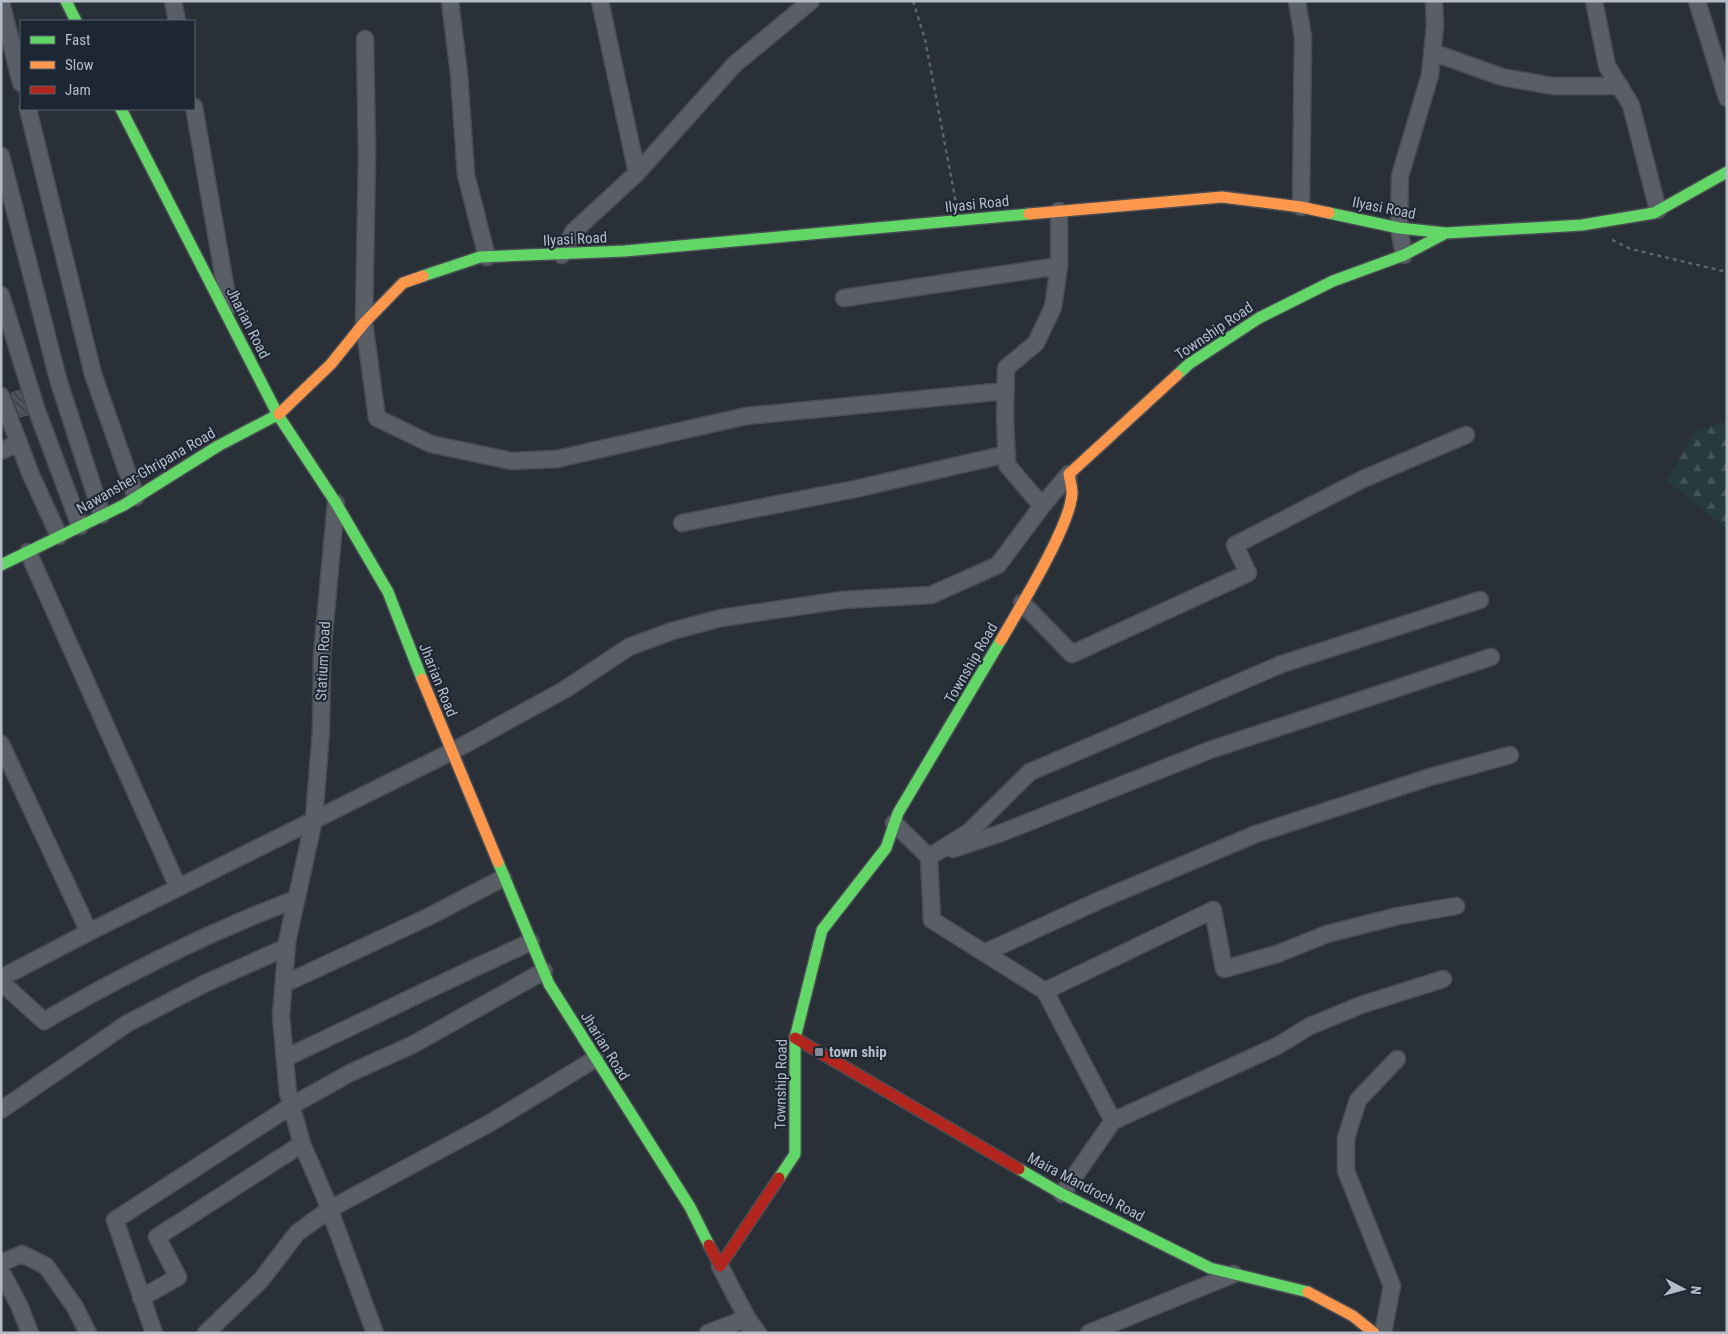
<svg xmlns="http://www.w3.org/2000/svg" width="1728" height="1334" viewBox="0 0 1728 1334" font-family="'Roboto Condensed',sans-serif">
  <defs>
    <pattern id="forest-firs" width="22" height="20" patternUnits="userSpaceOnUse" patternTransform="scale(1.25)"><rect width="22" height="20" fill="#273a3e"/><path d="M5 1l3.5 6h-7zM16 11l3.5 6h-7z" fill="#445559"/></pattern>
    <pattern id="building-back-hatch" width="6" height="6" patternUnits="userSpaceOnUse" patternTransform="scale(1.25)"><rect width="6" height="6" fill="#444950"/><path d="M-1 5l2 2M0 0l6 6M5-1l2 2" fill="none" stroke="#5d6168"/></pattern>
  </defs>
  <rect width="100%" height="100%" fill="#2a3038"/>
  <!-- forest -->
  <path fill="url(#forest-firs)" d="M1727 421V529L1667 481 1695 431Z"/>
  <!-- building -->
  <path fill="url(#building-back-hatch)" stroke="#52575f" d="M20 390 28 415 20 417 11 393Z"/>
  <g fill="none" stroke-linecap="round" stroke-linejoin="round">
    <!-- street casing -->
    <g stroke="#484c53" stroke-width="19">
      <path id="street" d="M173 1 177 21
        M450 1 459 74 466 175 487 257
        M600 1 637 173
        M1297 1 1303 37 1301 207
        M1594 1 1607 66 1631 105 1658 210
        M1697 1 1727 98
        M1 2 21 83
        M365 39 367 155 364 323 377 418 431 444 511 461 557 459 746 416 1005 391
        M1432 52 1502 77 1552 86H1620
        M194 107 229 307
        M28 109 93 374 136 497
        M1 156 58 379 102 515
        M562 255 573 232 637 173 735 64 811 1
        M1404 255 1399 228 1400 176 1430 75 1435 26 1434 1
        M1 295 36 408 80 526
        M844 298 1059 266
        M1 396 31 475 59 536
        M1 451 18 443
        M336 503 322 655 321 731 314 819 287 942 281 1016 288 1093 302 1144 325 1197 375 1333
        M1042 506 1007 465 1005 416 1006 368 1036 343 1053 307 1059 266V211
        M682 523 855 489 1007 454
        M28 552 178 887
        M1022 603 1072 654 1248 573 1235 545 1363 479 1466 435
        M1 744 89 932
        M894 823 929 857 932 920 1045 991 1113 1121 1062 1194
        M953 849 1001 833 1210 750 1491 657
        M929 857 969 832 1030 772 1282 664 1480 600
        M984 953 1100 900 1256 834 1430 777 1510 755
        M1 978 89 932 451 752 564 690 629 647 672 631 721 618 843 600 931 595 998 565 1042 506 1069 474
        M1 982 44 1021C125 974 209 932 296 899
        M284 984 428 917 503 878
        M1045 991 1213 910 1224 969 1277 954 1327 934 1398 916 1456 906
        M285 1058C367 1020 448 979 531 942
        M1 1110 128 1023 206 983 287 947
        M1113 1121 1279 1045 1310 1026 1361 1005 1443 979
        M1 1263 22 1254 46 1266 75 1307 88 1333
        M720 1266 747 1318 758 1333
        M1 1271 19 1305 30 1333
        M141 1298 178 1277 157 1237 302 1144
        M154 1333 115 1220 291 1106 350 1073 414 1044 544 971
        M206 1333 261 1280 297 1233 330 1209 490 1123 595 1059
        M708 1333 747 1318 750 1328
        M1089 1333 1234 1274
        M1383 1333 1392 1286 1346 1171V1138L1358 1100 1397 1059"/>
    </g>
    <!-- fast casing -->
    <g stroke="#484c53" stroke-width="14">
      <path id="fast" d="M66 1 76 21
        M121 109 278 415 336 503 388 592 422 679
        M1329 213 1399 228 1446 233 1582 225 1654 213 1727 172
        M423 276 480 257 625 251 1029 214
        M1177 375 1189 364 1259 318 1333 281 1404 255 1446 233
        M1 565 124 505 218 446 279 414
        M498 862 549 984 690 1207 709 1245
        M1019 1169 1062 1194 1210 1268 1308 1292
        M779 1178 795 1154V1038L822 930 886 848 898 813 1001 640"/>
    </g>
    <!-- slow casing -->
    <g stroke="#484c53" stroke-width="14">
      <path id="slow" d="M1029 214 1222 197 1301 207 1329 213
        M279 414 331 364 364 323 403 283 423 276
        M1001 640C1019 609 1071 525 1072 493 1072 487 1070 480 1069 474L1177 375
        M422 679 498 862
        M1308 1292 1353 1316 1374 1333"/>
    </g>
    <!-- jam casing -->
    <g stroke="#484c53" stroke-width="14">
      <path id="jam" d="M795 1038 1019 1169
        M709 1245 720 1266 779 1178"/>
    </g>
    <!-- path -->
    <path stroke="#5d636a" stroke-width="2.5" stroke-dasharray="4 4" stroke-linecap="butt" d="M913 1 925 39 956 203
      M1612 240 1631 249 1727 272"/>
    <!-- street -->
    <use href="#street" stroke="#5a5e66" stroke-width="16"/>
    <!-- fast -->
    <use href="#fast" stroke="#63d668" stroke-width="11"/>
    <!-- slow -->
    <use href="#slow" stroke="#ff974d" stroke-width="11"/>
    <!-- jam -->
    <use href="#jam" stroke="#b3261e" stroke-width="11"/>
  </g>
  <!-- markers -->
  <rect fill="#848b96" stroke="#1d2633" stroke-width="2" x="814" y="1047" width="10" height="10" rx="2.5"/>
  <g text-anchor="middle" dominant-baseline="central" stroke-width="4" stroke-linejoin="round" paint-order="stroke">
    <!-- street labels -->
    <g font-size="15" fill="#b4bcc9" stroke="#1d2633">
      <text transform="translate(977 204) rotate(-6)">Ilyasi Road</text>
      <text transform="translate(1384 208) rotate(11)">Ilyasi Road</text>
      <text transform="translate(575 239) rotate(-3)">Ilyasi Road</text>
      <text transform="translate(248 323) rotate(63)">Jharian Road</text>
      <text transform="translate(1214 331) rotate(-34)">Township Road</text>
      <text transform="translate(146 471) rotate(-30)">Nawansher-Ghripana Road</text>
      <text transform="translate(323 661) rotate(-87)">Statium Road</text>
      <text transform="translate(971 663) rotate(-60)">Township Road</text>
      <text transform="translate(438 680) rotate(68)">Jharian Road</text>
      <text transform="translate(605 1046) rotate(58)">Jharian Road</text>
      <text transform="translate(781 1084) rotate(-89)">Township Road</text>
      <text transform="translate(1086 1187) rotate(28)">Maira Mandroch Road</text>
    </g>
    <!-- poi labels -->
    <g font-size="15" font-weight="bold" fill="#b4bcc9" stroke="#1d2633" text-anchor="start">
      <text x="829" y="1052">town ship</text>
    </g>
  </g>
  <!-- border -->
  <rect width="1728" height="1334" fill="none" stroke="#b4bcc9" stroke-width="5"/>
  <!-- legend -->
  <rect x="20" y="20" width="175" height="90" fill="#1d2633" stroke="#59626f"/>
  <rect x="30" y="36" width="25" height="8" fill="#63d668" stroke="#59626f"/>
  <text x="65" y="45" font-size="15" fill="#b4bcc9">Fast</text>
  <rect x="30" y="61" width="25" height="8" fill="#ff974d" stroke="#59626f"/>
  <text x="65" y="70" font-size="15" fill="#b4bcc9">Slow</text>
  <rect x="30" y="86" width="25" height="8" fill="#b3261e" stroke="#59626f"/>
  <text x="65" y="95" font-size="15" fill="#b4bcc9">Jam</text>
  <!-- north arrow -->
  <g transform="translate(1683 1289) rotate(96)" stroke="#1d2633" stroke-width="4" paint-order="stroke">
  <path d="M0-4L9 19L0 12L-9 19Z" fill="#b4bcc9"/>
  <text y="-8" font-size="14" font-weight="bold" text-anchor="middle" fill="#b4bcc9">N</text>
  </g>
</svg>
